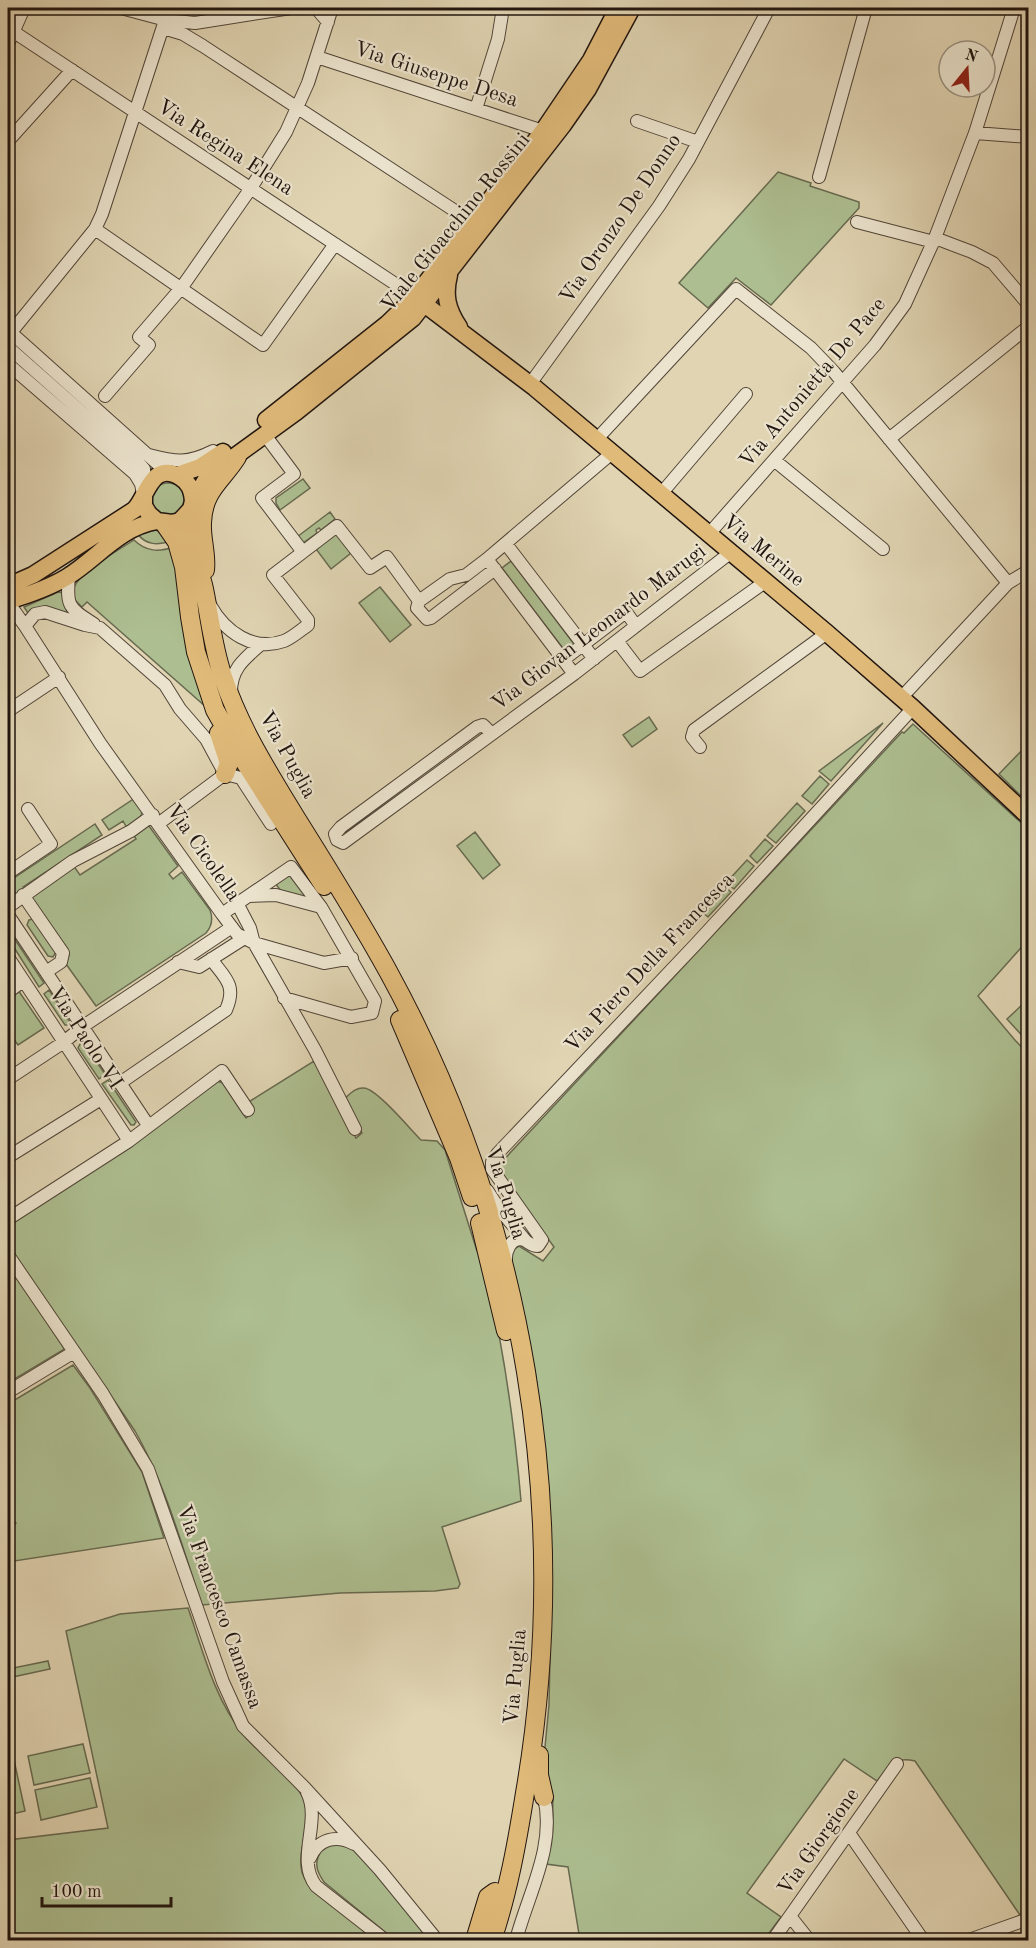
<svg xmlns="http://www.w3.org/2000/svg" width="1036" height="1948" viewBox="0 0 1036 1948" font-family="'Old Standard TT',serif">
  <rect width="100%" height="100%" fill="#e0d4b2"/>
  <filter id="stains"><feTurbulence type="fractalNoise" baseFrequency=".00333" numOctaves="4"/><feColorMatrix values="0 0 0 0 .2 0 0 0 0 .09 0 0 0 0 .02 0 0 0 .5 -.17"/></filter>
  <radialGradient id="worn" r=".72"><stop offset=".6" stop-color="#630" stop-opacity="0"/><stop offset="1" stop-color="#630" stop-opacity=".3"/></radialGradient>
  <!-- green -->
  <path fill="#adbe90" stroke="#676a50" stroke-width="1.5" d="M778 172 811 183 810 186 859 202V208L771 305 736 278 708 308 679 283Z
    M303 479 310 488 280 510 276 503V498Z
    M152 499a16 16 0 1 1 32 0a16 16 0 1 1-32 0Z
    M330 512 335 519 321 530 319 528 316 530 317 533 303 543 297 537Z
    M148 529 156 530 171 541C158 545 146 546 137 533Z
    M336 533 351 553 331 569 316 549Z
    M134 540C146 552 159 552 174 547L206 707 87 602 82 607C77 602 72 599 73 591 76 573 119 550 134 540Z
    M511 561 574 644 565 651 502 568Z
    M380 587 411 625 390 642 359 603Z
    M58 592 64 593 83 620 42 608H35L28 613 24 607Z
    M649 717 657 729 632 747 623 735Z
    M883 723 831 781 819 771Z
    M913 724 1028 829V940L978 996 1014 1039 1028 1054V1915L1022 1918 915 1761C893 1756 890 1766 877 1781L844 1759 747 1893 781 1917 764 1940H580L568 1867 546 1864 552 1833 553 1797 543 1768 549 1705 551 1609 549 1494 536 1377 511 1258 514 1249 519 1246 543 1261 554 1247 497 1167 902 732 904 733Z
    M1028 744V791L1022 797 999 774Z
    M820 776 829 784 812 804 802 796Z
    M135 798 143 810 141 816 127 828 123 821 109 830 102 820Z
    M797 803 805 811 776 843 767 836Z
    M95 824 102 835 23 887 24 889 16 894 8 882Z
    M145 826H149L178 866 169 874 173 879 182 872 210 910C213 918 212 926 206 933L96 1006 66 964 69 955 67 948 30 896 73 865 80 875 136 839 133 834Z
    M475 832 500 865 483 879 457 846Z
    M765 839 773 846 757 863 750 856Z
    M747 860 754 866 734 889 726 883Z
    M290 874 307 897 281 891 275 883Z
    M724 886 731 892 708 917 701 911Z
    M33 919 56 952 53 957 48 956 27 925 29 920Z
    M9 934 12 935 44 983 39 987 8 938Z
    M18 990 44 1028 18 1045 8 1031V998Z
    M49 990 70 1022 68 1025H65L44 994Z
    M1023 1004 1028 1009V1042L1007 1019Z
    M81 1042 85 1045 105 1074 99 1079 78 1048Z
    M314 1061 356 1138 362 1133 344 1099C350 1094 356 1087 364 1088 377 1089 410 1129 421 1140L437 1141 445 1150 477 1251 482 1256C502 1337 514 1418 521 1501L442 1527 460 1584 458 1588 435 1591 340 1593 202 1605C182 1547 166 1485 135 1431L8 1245V1224L217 1081 223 1083 246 1118 253 1113 247 1103Z
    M108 1080 136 1122 134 1125H131L102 1084Z
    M8 1264 64 1348 63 1350 8 1383Z
    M73 1365 90 1388 142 1472 164 1538 8 1562V1533L16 1523 8 1515V1404Z
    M188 1608C203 1651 214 1697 242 1733 258 1754 294 1777 304 1800 314 1823 296 1848 302 1872 303 1876 306 1880 308 1884L378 1940H8V1840L108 1828 66 1631 120 1614Z
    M48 1661 50 1669 8 1678V1669Z
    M83 1744 90 1773 34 1785 28 1756Z
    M8 1746H11L25 1811 8 1815Z
    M90 1778 97 1807 41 1820 35 1790Z
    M336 1842 357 1851 431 1940H395L324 1882C315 1869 314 1861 323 1848Z"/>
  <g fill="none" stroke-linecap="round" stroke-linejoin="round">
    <!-- minor casing -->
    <g stroke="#514538" stroke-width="14">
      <path id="minor" d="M121 8 166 20 195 23 291 8
        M316 8 328 22
        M163 28 183 34 203 46 472 222
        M14 32 415 297
        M8 44 24 8
        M317 57 543 131
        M476 109 498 39 503 8
        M637 121 698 142
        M975 133 1028 137
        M8 141 72 70
        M819 177 866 8
        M857 222 934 242
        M95 229 263 345 335 244
        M935 238 972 252 993 263 1028 304
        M8 330 169 474
        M8 336 95 229 102 214 169 8
        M8 347 137 461 144 469 146 487
        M8 364 135 474 141 484 143 494
        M530 384 659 206 689 159 769 8
        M105 396 149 345 139 337 182 287 251 188 286 132 308 83 332 8
        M265 435 294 474 262 498 303 552
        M889 439 1028 327
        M596 440 736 289 811 348 834 372 1008 583
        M149 455C176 462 187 464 213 451
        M774 460 883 549
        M660 495 746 394
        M708 535 875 345 905 304 935 238 975 133 1014 8
        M506 544 594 659
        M490 563 574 674
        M495 569 431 618 427 619 417 608 419 601 450 579 466 575 487 559 612 453
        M69 576C66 607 69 608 94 624
        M8 602 25 626 100 743 222 914 237 934 254 943 315 1050 355 1129
        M210 605C225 632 253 652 284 641 292 638 301 630 308 625V620L273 575 337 526 370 568 387 557 419 601
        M25 626 35 614 45 612 85 625 100 628 165 685 180 709 206 739 225 774
        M617 641 640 671 765 582
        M563 660 626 612 636 626
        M231 692C231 669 244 659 260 645
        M901 698 1008 583 1028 571
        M8 711 59 677
        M491 733 483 725 477 727 341 827 335 834 337 840 343 843 574 674 730 553
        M700 747 692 737 694 730 827 633
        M225 774 241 778 271 824
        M158 824 225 774
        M8 873 51 844 28 809
        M23 895 63 953 61 962 46 972
        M249 896 276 895 321 907
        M237 903 250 928 254 943 324 963 352 958
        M8 907 73 861 131 831 153 815
        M222 914 291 867 321 907 375 1001 372 1013 351 1017 284 998
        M8 915 148 1125
        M8 957 129 1141
        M178 962 199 967 243 939
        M8 992 23 981
        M8 1079 64 1042 82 1027 232 927
        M120 1083 226 1010C237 985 225 978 211 959
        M8 1157 101 1099
        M487 1190 500 1210 526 1241
        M8 1219 129 1141 222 1071 248 1110
        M8 1255 103 1394 148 1469 223 1682 243 1726 305 1788 380 1870 437 1940
        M506 1262C505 1252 511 1235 524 1240 530 1243 531 1246 538 1246L542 1240 492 1169V1162L498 1153 695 945 913 708
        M8 1392 74 1352
        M307 1792C322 1822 295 1859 316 1886L385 1940
        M849 1833 923 1940
        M310 1858C318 1839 336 1834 354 1844
        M516 1940C528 1894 556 1846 544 1797
        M773 1940 790 1916
        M809 1940 790 1916 897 1764
        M969 1940 1028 1919"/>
    </g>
    <!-- major casing -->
    <g stroke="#21150f" stroke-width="19">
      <path id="major" d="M449 275C444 295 447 309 459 327
        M415 297 535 388 827 633 913 708 1028 816
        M266 420 387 324 415 297 543 131 591 60 618 8
        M177 475 200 467 223 452
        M144 496V506L149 514 157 521 172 523 180 521 191 509 193 501 208 476 296 412 413 318 563 125 588 89 632 8
        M8 586 33 575 134 510C147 498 151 460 180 477 190 483 192 491 193 501
        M8 601C28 595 49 588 67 577 98 558 118 528 157 521"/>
    </g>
    <!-- highway casing -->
    <g stroke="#21150f" stroke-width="20">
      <path id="highway" d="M187 516C184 542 199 564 204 589 210 618 213 648 223 677 240 728 268 772 296 818 328 869 360 920 389 973 525 1222 573 1514 525 1793 517 1843 508 1893 492 1940
        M164 523 177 542 184 567 190 617 196 652 215 710 246 764 324 886
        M205 570C207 555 201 538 202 523 203 490 222 481 237 457
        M219 733 229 763 225 774
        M400 1020 459 1158 472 1197
        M480 1223 506 1331
        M539 1755V1775L544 1797
        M475 1940 488 1897 495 1892"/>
    </g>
    <!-- minor -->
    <use href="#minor" stroke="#ebe3cd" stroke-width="12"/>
    <!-- major -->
    <use href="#major" stroke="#e0ba79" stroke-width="16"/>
    <!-- highway -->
    <use href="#highway" stroke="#e0ba79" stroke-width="18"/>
  </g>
  <g text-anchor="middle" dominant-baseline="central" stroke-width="4.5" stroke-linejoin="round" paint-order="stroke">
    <!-- street labels -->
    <g font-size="21" fill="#21150f" stroke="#ebe3cd">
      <text transform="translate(436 75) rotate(18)">Via Giuseppe Desa</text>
      <text transform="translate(225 148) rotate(33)">Via Regina Elena</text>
      <text transform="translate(621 219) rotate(-56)">Via Oronzo De Donno</text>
      <text transform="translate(456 223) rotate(-51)">Viale Gioacchino Rossini</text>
      <text transform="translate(813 383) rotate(-50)">Via Antonietta De Pace</text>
      <text transform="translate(763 551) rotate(40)">Via Merine</text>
      <text transform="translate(599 628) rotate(-37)">Via Giovan Leonardo Marugi</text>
      <text transform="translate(287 755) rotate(61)">Via Puglia</text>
      <text transform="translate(203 853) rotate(55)">Via Cicolella</text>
      <text transform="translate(650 963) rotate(-47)">Via Piero Della Francesca</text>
      <text transform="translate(85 1038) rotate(57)">Via Paolo VI</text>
      <text transform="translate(505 1193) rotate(73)">Via Puglia</text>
      <text transform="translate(219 1607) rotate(70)">Via Francesco Camassa</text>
      <text transform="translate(516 1677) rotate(-85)">Via Puglia</text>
      <text transform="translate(819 1842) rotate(-55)">Via Giorgione</text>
    </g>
  </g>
  <!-- margin -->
  <rect width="1036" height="1948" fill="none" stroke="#e0d4b2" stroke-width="30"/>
  <rect x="9" y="9" width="1018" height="1930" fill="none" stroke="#21150f" stroke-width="3"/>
  <rect x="15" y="15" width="1006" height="1918" fill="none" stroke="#21150f" stroke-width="1.5"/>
  <!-- north arrow -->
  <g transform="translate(967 69) rotate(18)"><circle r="28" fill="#ebe3cd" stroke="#9a9181" stroke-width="1.5"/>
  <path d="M0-4.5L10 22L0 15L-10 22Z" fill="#8f2418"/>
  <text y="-9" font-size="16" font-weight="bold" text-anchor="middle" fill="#21150f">N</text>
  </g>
  <!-- scale -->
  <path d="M42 1897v9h129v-9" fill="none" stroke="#21150f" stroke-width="3"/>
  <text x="51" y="1897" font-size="18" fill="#21150f" stroke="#ebe3cd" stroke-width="4.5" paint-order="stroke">100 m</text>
  <rect width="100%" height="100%" filter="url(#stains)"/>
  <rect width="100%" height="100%" fill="url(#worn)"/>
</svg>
